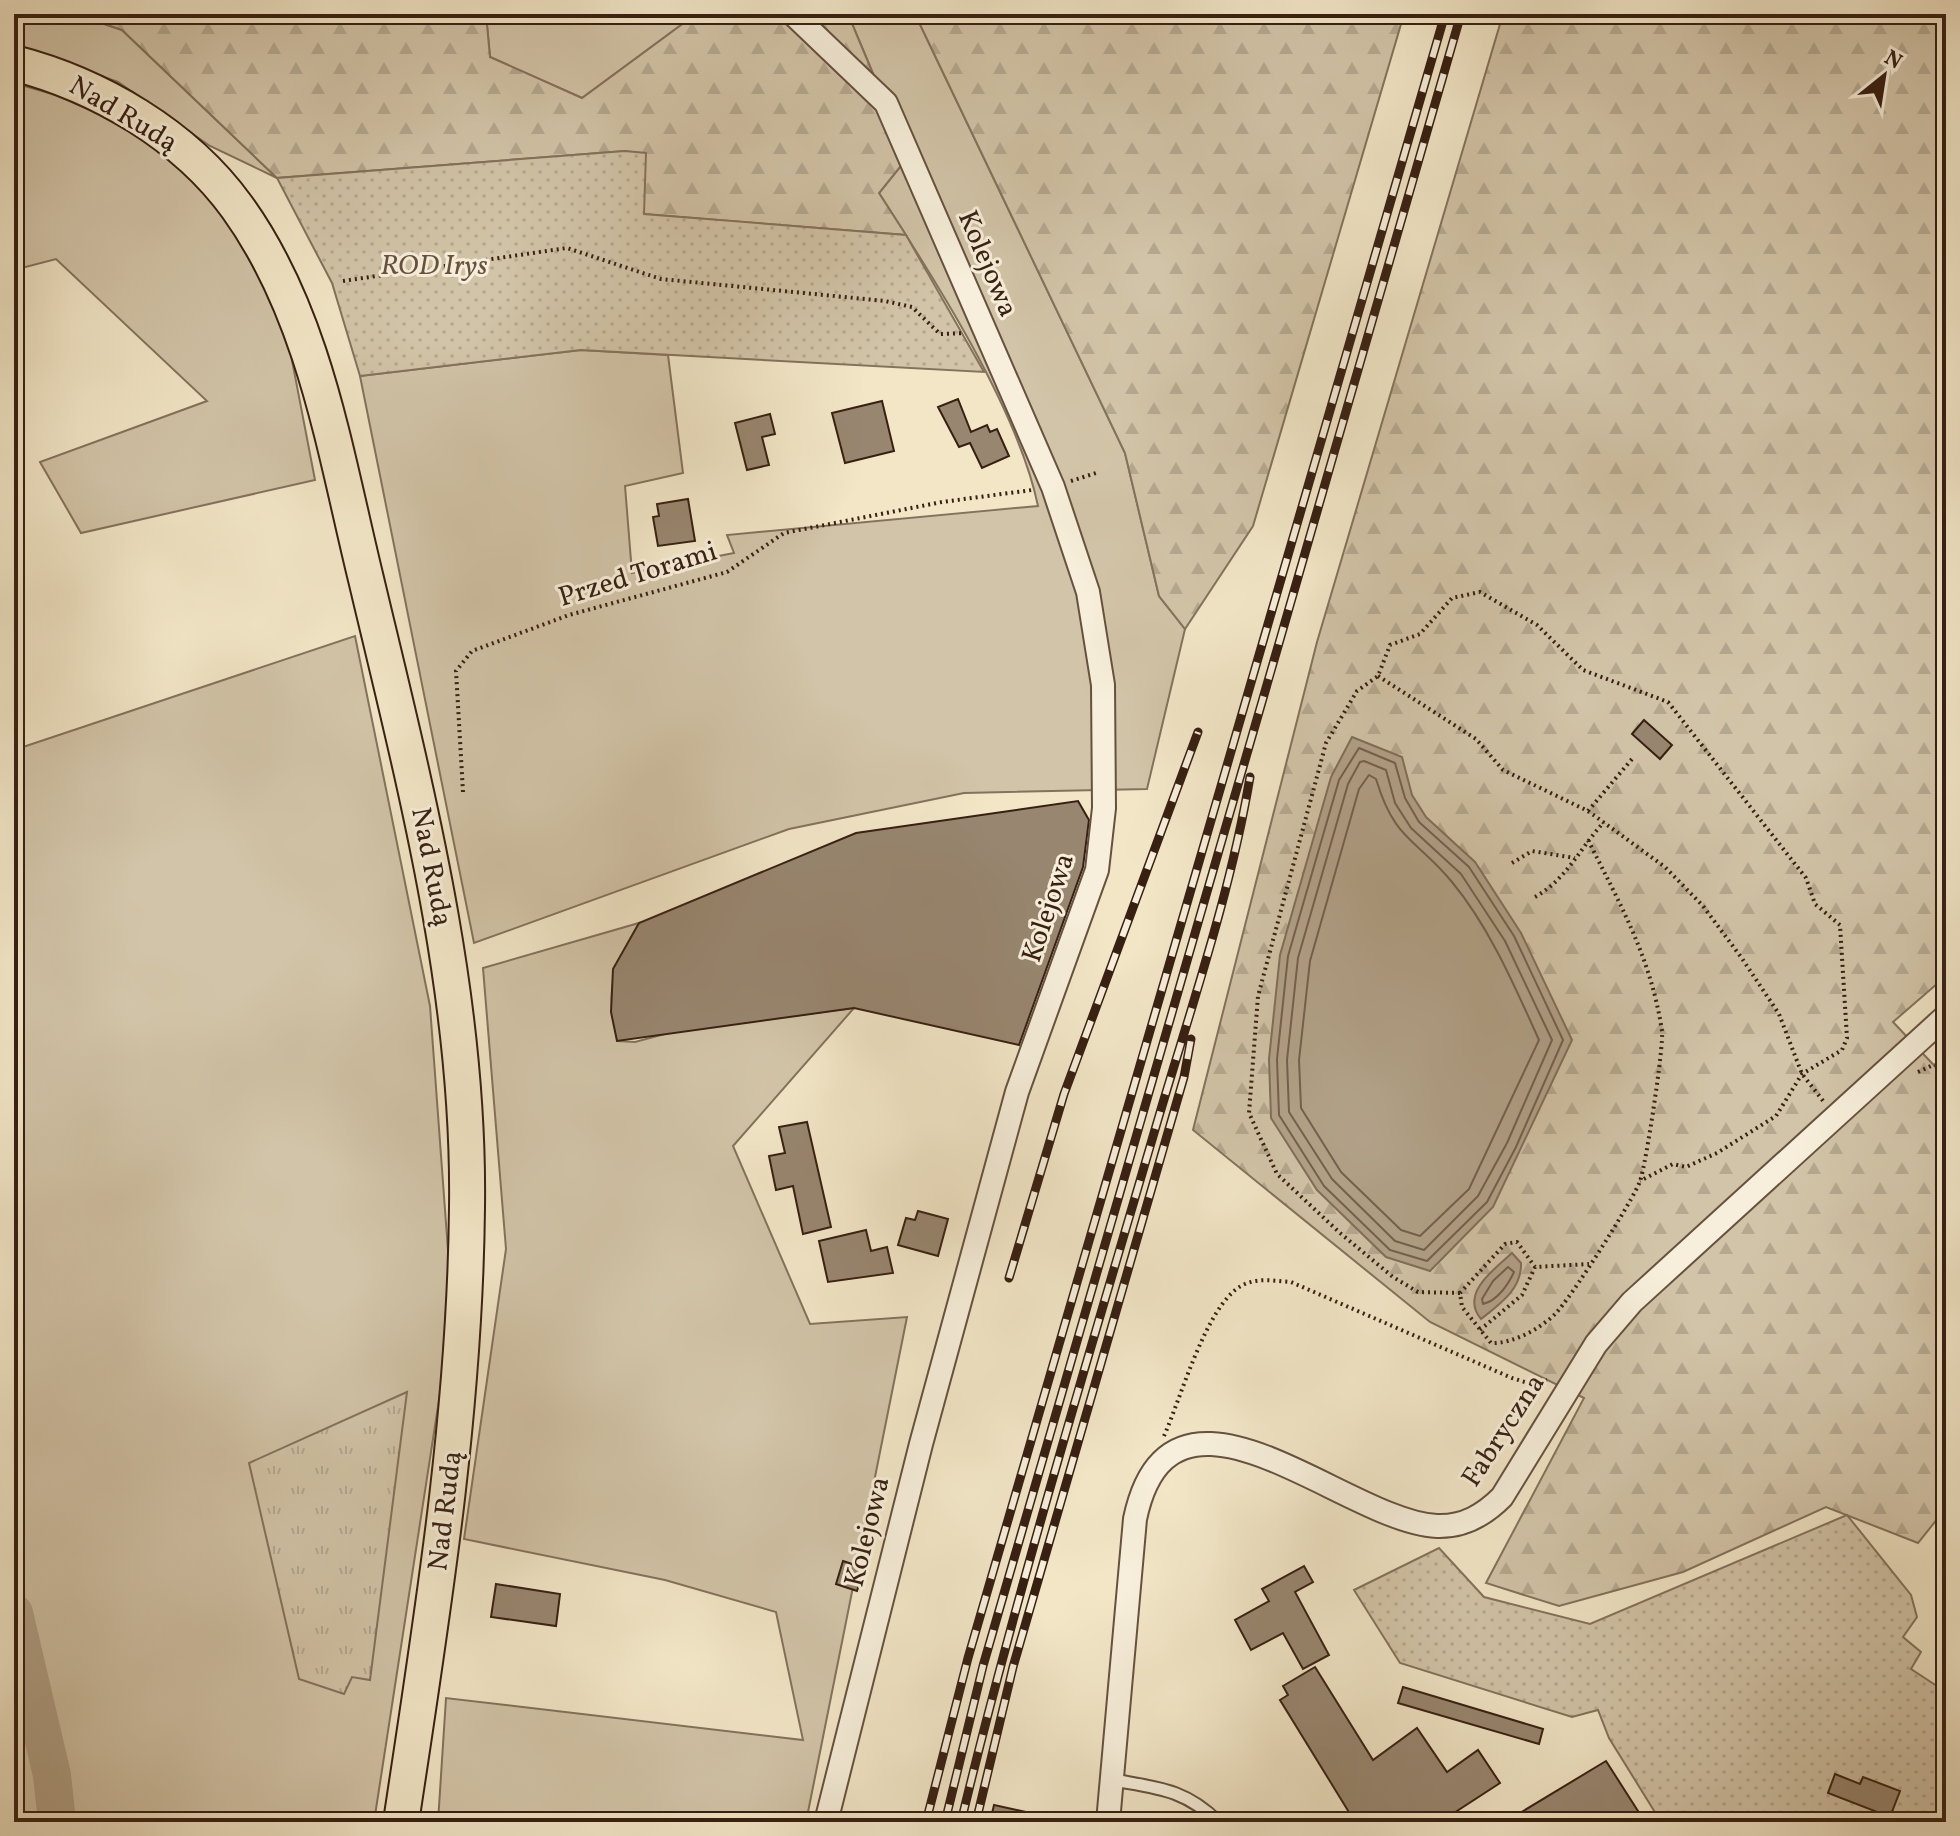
<svg xmlns="http://www.w3.org/2000/svg" width="1960" height="1836" viewBox="0 0 1960 1836" font-family="Vollkorn,serif">
  <defs>
    <pattern id="forest-firs" width="22" height="20" patternUnits="userSpaceOnUse" patternTransform="scale(2)"><rect width="22" height="20" fill="#d2c4a8"/><path d="M5 1l3.5 6h-7zM16 11l3.5 6h-7z" fill="#b5a890"/></pattern>
    <pattern id="park-tufts" width="24" height="20" patternUnits="userSpaceOnUse" patternTransform="scale(2)"><rect width="24" height="20" fill="#d2c4a8"/><path d="M3 7l-1-3M5 7V3M7 7l1-3M15 17l-1-3M17 17v-4M19 17l1-3" fill="none" stroke="#b5a890"/></pattern>
    <pattern id="garden-dots" width="8" height="8" patternUnits="userSpaceOnUse" patternTransform="scale(2)"><rect width="8" height="8" fill="#d2c4a8"/><path d="M2 2h.1M6 6h.1" fill="none" stroke="#b5a890" stroke-width="1.8" stroke-linecap="round"/></pattern>
  </defs>
  <rect width="100%" height="100%" fill="#f2e6c7"/>
  <filter id="stains"><feTurbulence type="fractalNoise" baseFrequency=".0025" numOctaves="4"/><feColorMatrix values="0 0 0 0 .2 0 0 0 0 .09 0 0 0 0 .02 0 0 0 .5 -.17"/></filter>
  <radialGradient id="worn" r=".72"><stop offset=".6" stop-color="#630" stop-opacity="0"/><stop offset="1" stop-color="#630" stop-opacity=".3"/></radialGradient>
  <!-- grass -->
  <path fill="#d2c4a8" stroke="#84725d" stroke-width="2" d="M14 14H75L122 30 277 178 210 146 118 82 14 45Z
    M486 14H696L582 98 490 57Z
    M848 14H915L1125 453 1159 596 1185 629 1147 789 964 793 789 829 474 943 360 376 581 350 668 355 683 473 625 486 632 573 734 553 727 535 1038 506C1018 409 934 278 879 193L908 157Z
    M14 83 56 95 148 135 237 228 286 329 315 480 81 533 40 462 207 401 56 259 14 270Z
    M355 636 430 1006 449 1264 441 1387 374 1822H14V750Z
    M639 923C612 972 605 984 618 1041L635 1042 676 1031 854 1008 733 1146 810 1324 907 1317 806 1822H438L446 1698 803 1740 776 1612 665 1580 464 1539 506 1249 483 968Z"/>
  <!-- forest -->
  <path fill="url(#forest-firs)" stroke="#84725d" stroke-width="2" d="M75 14H486L490 57 582 98 696 14H848L908 157 879 193 906 235 643 214 645 154 625 151 277 178 122 30Z
    M915 14H1404L1253 526 1185 629 1159 596 1125 453Z
    M1503 14H1946V976L1893 1022 1946 1078V1508L1918 1543 1826 1507 1683 1572 1559 1606 1486 1583 1584 1398 1430 1322 1193 1130 1317 642Z"/>
  <!-- park -->
  <path fill="url(#park-tufts)" stroke="#84725d" stroke-width="2" d="M407 1392 370 1680 352 1677 344 1694 299 1679 249 1463Z"/>
  <!-- garden -->
  <path fill="url(#garden-dots)" stroke="#84725d" stroke-width="2" d="M625 151 646 153 644 214 906 235 984 372 581 350 360 376 332 283 277 178Z
    M1847 1515 1911 1595 1917 1617 1903 1637 1921 1652 1911 1669 1943 1690 1936 1702 1946 1710V1822H1661L1609 1738 1598 1710 1572 1717 1400 1663 1354 1590 1439 1548 1484 1597 1590 1624Z"/>
  <!-- water -->
  <path fill="#b2a289" stroke="#816e59" stroke-width="2" d="M1352 737 1402 757 1412 795 1426 817 1475 862 1521 933 1572 1040 1493 1207 1430 1271 1386 1257 1317 1190 1271 1118 1269 1059 1280 955 1331 777Z
    M1512 1253 1521 1263C1522 1289 1500 1304 1481 1319 1460 1294 1493 1270 1512 1253Z"/>
  <g fill="none" stroke-linecap="round" stroke-linejoin="round">
    <!-- shore -->
    <path stroke="#74604e" stroke-width="2" d="M1359 748 1395 763 1405 798 1419 822 1469 867 1514 936 1563 1040 1516 1147 1487 1202 1427 1261 1390 1250 1324 1186 1279 1115 1277 1059 1288 956 1339 780Z
      M1364 761 1386 770 1395 803 1411 828 1461 874 1505 941 1552 1040 1507 1143 1478 1196 1424 1250 1395 1241 1332 1179 1289 1112 1287 1060 1298 958 1348 784 1360 762Z
      M1369 775 1376 779C1395 842 1416 838 1452 882 1490 928 1515 987 1539 1040L1469 1189 1420 1236 1401 1230 1341 1172 1301 1108 1299 1060 1310 961 1359 789Z
      M1508 1267 1514 1272C1508 1285 1497 1301 1483 1304L1482 1299 1493 1281Z"/>
    <!-- stream -->
    <path stroke="#816e59" stroke-width="6" d="M14 1640 20 1639"/>
    <!-- river -->
    <path stroke="#b2a289" stroke-width="38" d="M14 1613 52 1775 57 1822"/>
  </g>
  <!-- building -->
  <path fill="#988670" stroke="#371f12" stroke-width="2" d="M958 399 971 432 987 425 990 432 997 429 1009 456 982 468 970 443 959 447 938 407Z
    M882 401 894 451 845 463 832 413Z
    M770 414 775 434 762 437 769 465 747 470 735 423Z
    M688 499 695 541 658 546 653 517 659 516 657 504Z
    M1644 720 1672 745 1660 759 1632 734Z
    M1078 801 1089 820 1083 867 1019 1045 854 1008 617 1041 611 1012 613 969 639 923 856 833Z
    M807 1122 831 1227 803 1234 793 1186 776 1190 769 1156 785 1153 779 1127Z
    M918 1211 948 1219 938 1256 898 1245 906 1218 915 1220Z
    M866 1230 871 1251 887 1247 893 1273 828 1282 819 1241Z
    M843 1561 864 1568 857 1591 836 1584Z
    M1304 1566 1313 1582 1295 1592 1329 1655 1303 1669 1283 1633 1251 1650 1235 1620 1269 1601 1262 1589Z
    M496 1584 560 1594 556 1626 491 1617Z
    M1315 1667 1373 1760 1417 1728 1447 1772 1478 1750 1500 1783 1440 1822H1355L1280 1700 1288 1695 1283 1686Z
    M1403 1687 1543 1729 1539 1744 1398 1703Z
    M1606 1761 1645 1822H1505Z
    M1835 1774 1860 1784 1863 1777 1900 1791 1890 1817 1828 1793Z
    M994 1805 1040 1815V1822H990Z"/>
  <g fill="none" stroke-linecap="round" stroke-linejoin="round">
    <!-- lane casing -->
    <g stroke="#66513f" stroke-width="15">
      <path id="lane" d="M1113 1780C1157 1788 1185 1789 1218 1822"/>
    </g>
    <!-- street casing -->
    <g stroke="#66513f" stroke-width="26">
      <path id="street" d="M793 14 886 103 1053 487 1088 592 1103 685 1104 808 1097 870 1017 1092 921 1444 826 1822
        M1108 1822 1135 1519C1171 1348 1345 1522 1437 1526 1464 1527 1484 1515 1502 1497L1596 1344 1632 1302 1946 1016"/>
    </g>
    <!-- primary casing -->
    <g stroke="#371f12" stroke-width="38">
      <path id="primary" d="M14 63C99 85 185 135 237 207 315 315 335 453 366 579 415 785 470 993 467 1207 465 1415 432 1617 401 1822"/>
    </g>
    <!-- path -->
    <path stroke="#371f12" stroke-width="4" stroke-dasharray="2 4" stroke-linecap="butt" d="M343 281 567 248 661 279 885 301 912 307 940 334 965 333
      M1071 481 1096 473
      M1378 676 1476 739 1503 770 1588 811 1665 867 1703 906 1741 957 1779 1014 1802 1074 1824 1102
      M463 792 456 671 472 651 569 615 727 572 784 533 942 502 1032 490
      M1588 811 1632 759
      M1588 840C1620 904 1651 958 1662 1031 1664 1045 1646 1165 1640 1181 1634 1199 1569 1301 1555 1314 1540 1329 1512 1344 1491 1343L1462 1307 1460 1293 1505 1244 1517 1242 1535 1267 1589 1264
      M1512 863 1532 851 1575 858
      M1535 897C1567 879 1580 848 1604 822
      M1918 1072 1933 1065 1946 1066
      M1460 1293 1418 1292 1393 1277 1340 1233 1277 1174 1249 1113 1258 996 1326 743 1357 691 1378 676 1390 645 1420 634 1452 598 1480 592 1537 625 1583 670 1668 702 1806 878 1815 904 1840 925 1847 1038 1842 1050 1802 1074 1776 1116 1717 1153 1686 1167 1673 1164 1640 1181
      M1480 1330 1522 1295 1535 1267
      M1164 1436C1181 1398 1206 1306 1241 1286 1257 1277 1274 1281 1291 1282L1512 1378 1528 1383 1547 1380"/>
    <!-- lane -->
    <use href="#lane" stroke="#f7efdb" stroke-width="11"/>
    <!-- street -->
    <use href="#street" stroke="#f7efdb" stroke-width="22"/>
    <!-- primary -->
    <use href="#primary" stroke="#f2e6c7" stroke-width="34"/>
    <!-- rail casing -->
    <g stroke="#371f12" stroke-width="9">
      <path id="rail" d="M1009 1278 1064 1094 1198 732
        M926 1822 968 1658 1445 14
        M945 1822 983 1666 1461 14
        M961 1822C1017 1590 1087 1362 1154 1133 1188 1016 1230 897 1250 777
        M976 1822 1013 1667 1184 1077 1191 1039"/>
    </g>
    <!-- rail -->
    <use href="#rail" stroke="#f7efdb" stroke-width="6" stroke-dasharray="18" stroke-linecap="butt"/>
  </g>
  <g text-anchor="middle" dominant-baseline="central" stroke-width="6" stroke-linejoin="round" paint-order="stroke">
    <!-- street labels -->
    <g font-size="28" fill="#371f12" stroke="#f7efdb">
      <text transform="translate(123 115) rotate(31)">Nad Rudą</text>
      <text transform="translate(987 264) rotate(67)">Kolejowa</text>
      <text transform="translate(638 575) rotate(-17)">Przed Torami</text>
      <text transform="translate(431 867) rotate(79)">Nad Rudą</text>
      <text transform="translate(1049 908) rotate(-72)">Kolejowa</text>
      <text transform="translate(1504 1431) rotate(-57)">Fabryczna</text>
      <text transform="translate(446 1511) rotate(-83)">Nad Rudą</text>
      <text transform="translate(868 1532) rotate(-76)">Kolejowa</text>
    </g>
    <!-- park labels -->
    <g font-size="28" font-style="italic" fill="#66513f" stroke="#f7efdb">
      <text x="434" y="266">ROD Irys</text>
    </g>
  </g>
  <!-- margin -->
  <rect width="1960" height="1836" fill="none" stroke="#f2e6c7" stroke-width="48"/>
  <rect x="16" y="16" width="1928" height="1804" fill="none" stroke="#371f12" stroke-width="4"/>
  <rect x="24" y="24" width="1912" height="1788" fill="none" stroke="#371f12" stroke-width="2"/>
  <!-- north arrow -->
  <g transform="translate(1884 76) rotate(30)" stroke="#f7efdb" stroke-width="6" paint-order="stroke">
  <path d="M0-6L14 30L0 20L-14 30Z" fill="#371f12"/>
  <text y="-12" font-size="22" font-weight="bold" text-anchor="middle" fill="#371f12">N</text>
  </g>
  <rect width="100%" height="100%" filter="url(#stains)"/>
  <rect width="100%" height="100%" fill="url(#worn)"/>
</svg>
